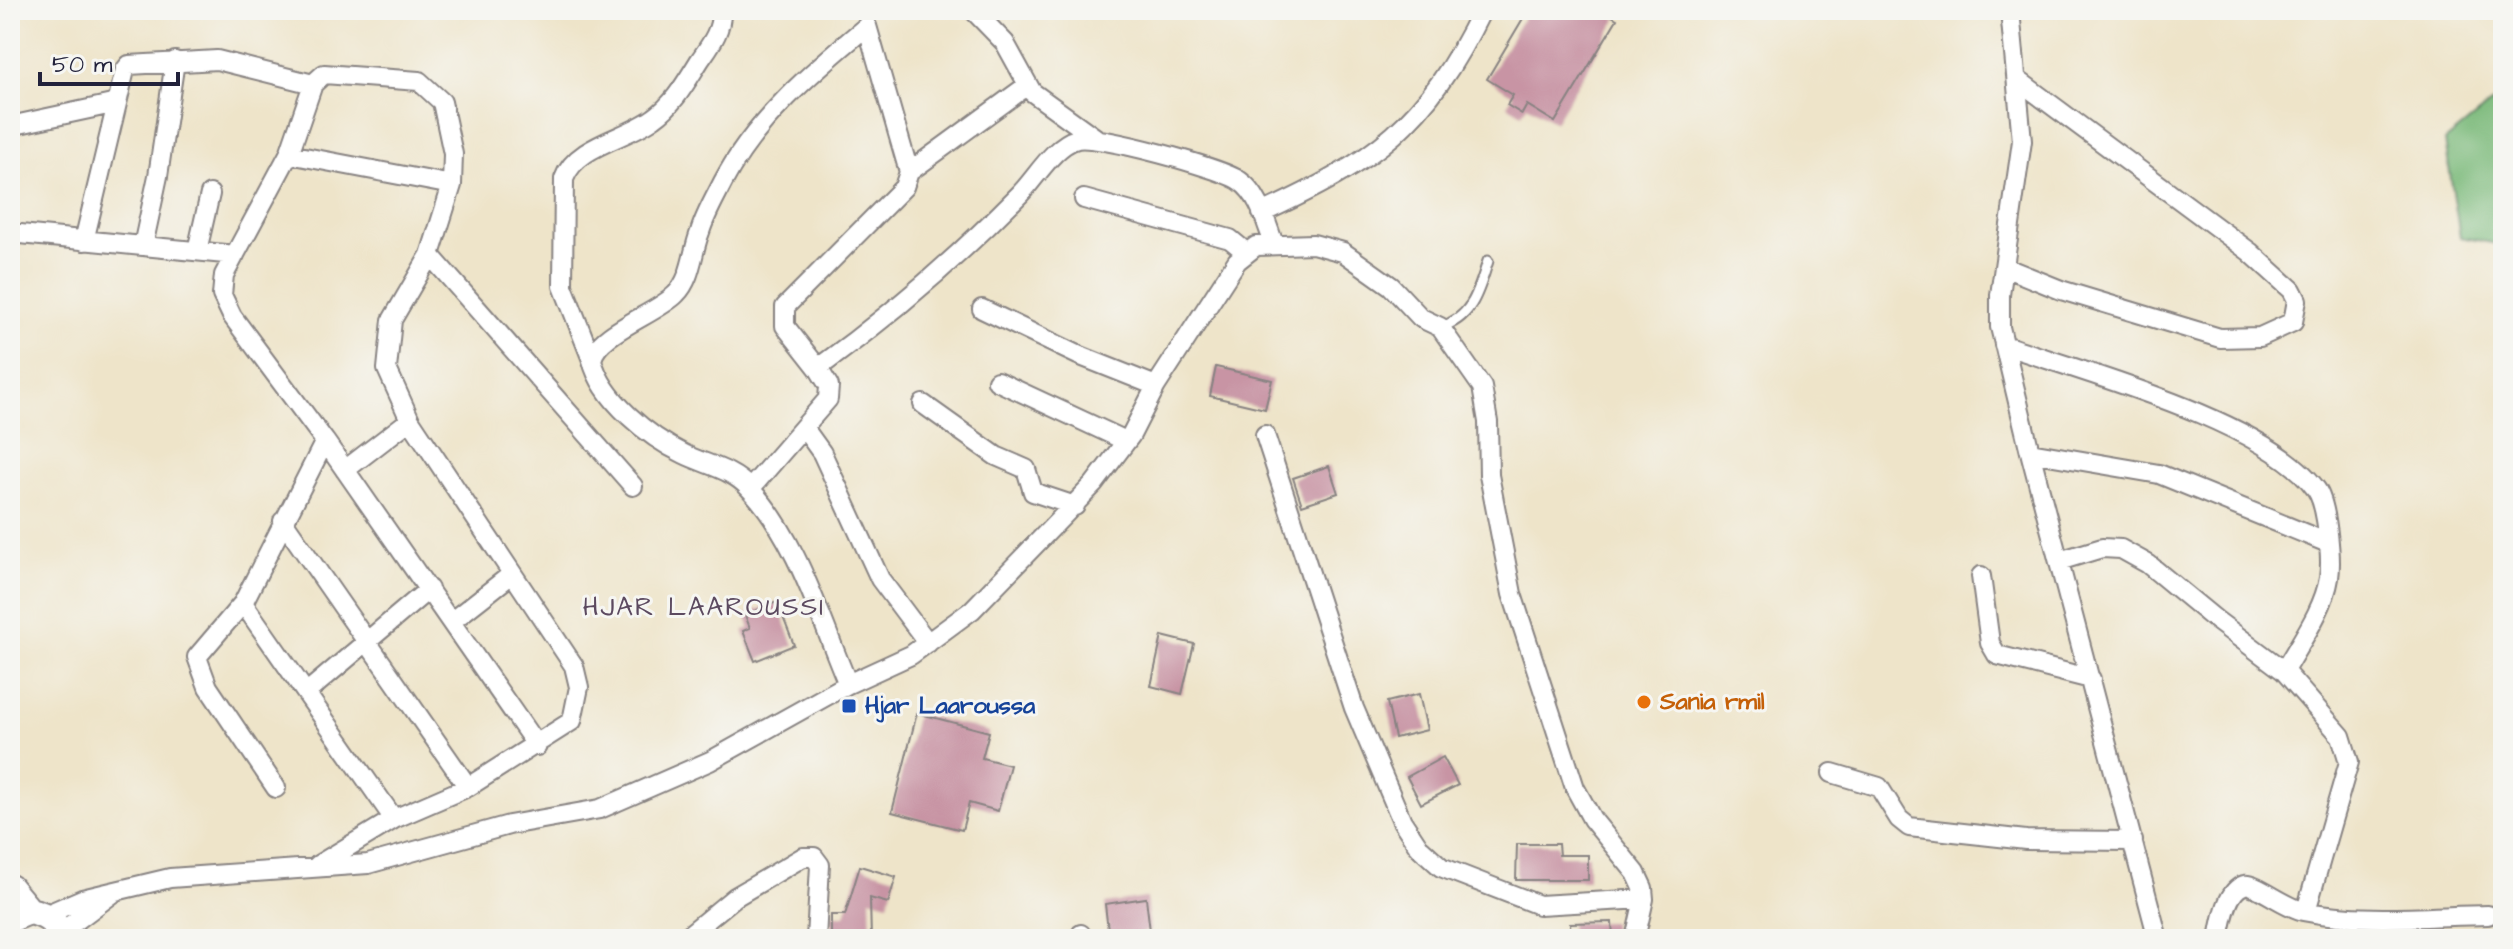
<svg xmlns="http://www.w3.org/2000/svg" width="2513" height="949" viewBox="0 0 2513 949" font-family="'Architects Daughter',sans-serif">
  <rect width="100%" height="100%" fill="#f6f6f2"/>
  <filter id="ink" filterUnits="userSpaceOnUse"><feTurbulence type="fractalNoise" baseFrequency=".0125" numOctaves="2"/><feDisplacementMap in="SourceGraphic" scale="16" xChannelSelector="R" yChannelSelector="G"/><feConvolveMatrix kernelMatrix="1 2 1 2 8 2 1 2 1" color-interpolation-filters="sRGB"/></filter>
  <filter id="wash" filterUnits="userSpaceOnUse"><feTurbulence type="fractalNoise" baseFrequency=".006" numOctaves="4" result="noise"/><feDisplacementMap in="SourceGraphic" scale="32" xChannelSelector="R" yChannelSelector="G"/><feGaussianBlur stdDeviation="1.8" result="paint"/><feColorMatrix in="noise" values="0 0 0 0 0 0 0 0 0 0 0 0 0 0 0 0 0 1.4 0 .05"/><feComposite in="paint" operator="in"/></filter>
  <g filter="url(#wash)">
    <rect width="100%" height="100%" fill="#eee4c9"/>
    <!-- forest -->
    <path fill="#7bba7a" stroke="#4e6e5a" stroke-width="2" d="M2503 94V245L2460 237 2445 141Z"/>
    <g id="blocks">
      <!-- building -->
      <path fill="#c894a4" d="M1528 10H1601L1617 19 1555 122 1527 105 1522 114 1507 105 1513 95 1487 79Z
        M1216 367 1272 380 1265 409 1210 396Z
        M1329 466 1338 493 1302 505 1293 478Z
        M777 602 794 645 755 661 743 631 750 628 745 615Z
        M1162 636 1194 644 1182 694 1151 686Z
        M1419 694 1427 730 1395 738 1387 702Z
        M917 713 989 732 982 758 1010 765 998 811 969 803 962 830 892 812Z
        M1443 757 1458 785 1421 804 1407 777Z
        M1517 844H1558L1559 855H1588V880H1516Z
        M860 866 896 877 888 903 870 898 871 939H831V915H845Z
        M1146 898 1150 931 1142 932V939H1109L1105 904Z
        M1612 922 1613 939H1571L1570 923Z"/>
    </g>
  </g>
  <g filter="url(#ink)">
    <use href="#blocks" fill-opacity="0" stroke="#888382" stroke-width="2"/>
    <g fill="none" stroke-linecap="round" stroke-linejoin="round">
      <!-- lane casing -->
      <g stroke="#888382" stroke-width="13">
        <path id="lane" d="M1440 327C1472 319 1479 290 1488 261"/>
      </g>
      <!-- street casing -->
      <g stroke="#888382" stroke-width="22">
        <path id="street" d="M973 10 1005 43 1032 92 1097 139
          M2010 10 2022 141 2000 295V327L2030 452 2158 939
          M10 126 117 103
          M289 154 452 185
          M909 172 1028 85
          M1084 199 1230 239 1247 253
          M1262 213C1375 161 1426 125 1482 10
          M10 233 235 255
          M84 241 125 70 129 65 217 60 313 84
          M143 246 158 176 175 61
          M197 251 210 194
          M430 255 633 486
          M2004 267 2061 290 2220 338 2260 337 2293 322 2297 300 2292 290 2250 252 2018 80
          M982 309 1078 355 1156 386
          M2004 345C2083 372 2268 422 2316 489 2327 504 2332 558 2329 578 2324 610 2300 642 2284 671L2341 736 2349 762 2306 911
          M592 360 563 286 564 179C576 145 626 139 654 118 675 103 686 82 700 60 711 44 722 30 721 10
          M997 381 1126 441
          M923 404 996 456 1026 469 1033 492 1075 506
          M804 428 822 453 880 579 928 643
          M1265 435 1354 708 1402 821 1419 847 1441 867 1539 905 1644 899
          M2030 452 2159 474 2328 543
          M345 470 410 420
          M750 489 828 399 829 386 818 368
          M283 521 468 787
          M2059 561 2102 548 2121 549 2148 564 2216 620 2284 671
          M1981 576 1990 643 1997 655 2091 679
          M243 603 394 819
          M452 621 512 574
          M848 684C821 621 797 537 749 488 732 469 706 465 684 454 649 437 602 400 592 360 596 333 657 314 676 294 692 278 692 252 700 232 705 215 715 198 723 182 755 120 814 70 867 26L909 172 904 187 785 307V326L818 368C890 316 958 257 1020 194 1036 178 1054 145 1077 139 1097 134 1222 168 1240 181 1260 195 1266 223 1274 244
          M306 693 429 589
          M1832 773 1879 787 1899 819 1909 827 2026 840 2133 841
          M276 788 208 687 197 657 243 603 325 441
          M318 865 394 819 468 787 572 721 579 687 574 666 410 420 387 369 392 320 430 255 452 185 453 154 442 102 419 81 324 74 313 84 289 154 224 275 222 295 232 316 325 441 537 746
          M45 915 82 899 170 878 368 864 509 825 600 809 710 761 848 684 911 655 972 610 1094 484 1131 435 1156 386 1237 261 1256 246 1313 244 1343 252 1391 286 1421 318 1440 327 1482 387 1488 422 1489 475 1512 594 1575 788 1592 819 1636 873 1643 888 1644 899 1635 939
          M60 933 112 894
          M1081 934 1083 939
          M684 939 735 897 803 857H814L820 865 816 939
          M2219 939C2222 923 2226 891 2244 885 2254 882 2285 907 2303 911 2362 923 2428 916 2488 915"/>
      </g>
      <!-- secondary casing -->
      <g stroke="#888382" stroke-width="30">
        <path id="secondary" d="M10 888 29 911
          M10 919 29 911C45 914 58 921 60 939"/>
      </g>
      <!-- lane -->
      <use href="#lane" stroke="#fff" stroke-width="9"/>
      <!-- street -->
      <use href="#street" stroke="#fff" stroke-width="18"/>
      <!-- secondary -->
      <use href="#secondary" stroke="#fff" stroke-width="26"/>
    </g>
  </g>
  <!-- markers -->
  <circle fill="#e8710a" stroke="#f6f6f2" stroke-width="3" cx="1644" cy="702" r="8"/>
  <rect fill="#1a4fb4" stroke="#f6f6f2" stroke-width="3" x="841" y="698" width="16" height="16" rx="4"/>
  <g text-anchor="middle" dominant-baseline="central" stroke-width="6" stroke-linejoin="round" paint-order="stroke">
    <!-- food labels -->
    <g font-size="24" font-weight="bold" fill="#c56008" stroke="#f6f6f2" text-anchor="start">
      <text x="1660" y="702">Sania rmil</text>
    </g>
    <!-- transit labels -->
    <g font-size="24" font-weight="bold" fill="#164399" stroke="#f6f6f2" text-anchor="start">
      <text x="865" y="706">Hjar Laaroussa</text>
    </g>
    <!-- neighbourhood labels -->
    <g font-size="26" letter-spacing="2" fill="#5c4a60" stroke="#f6f6f2">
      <text x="704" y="607">HJAR LAAROUSSI</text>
    </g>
  </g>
  <!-- margin -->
  <rect width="2513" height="949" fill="none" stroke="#f6f6f2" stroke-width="40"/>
  <!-- scale -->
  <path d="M40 72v12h138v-12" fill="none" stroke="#22223b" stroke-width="4"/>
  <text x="52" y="72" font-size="24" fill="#22223b" stroke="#f6f6f2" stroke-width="6" paint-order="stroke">50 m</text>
</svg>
